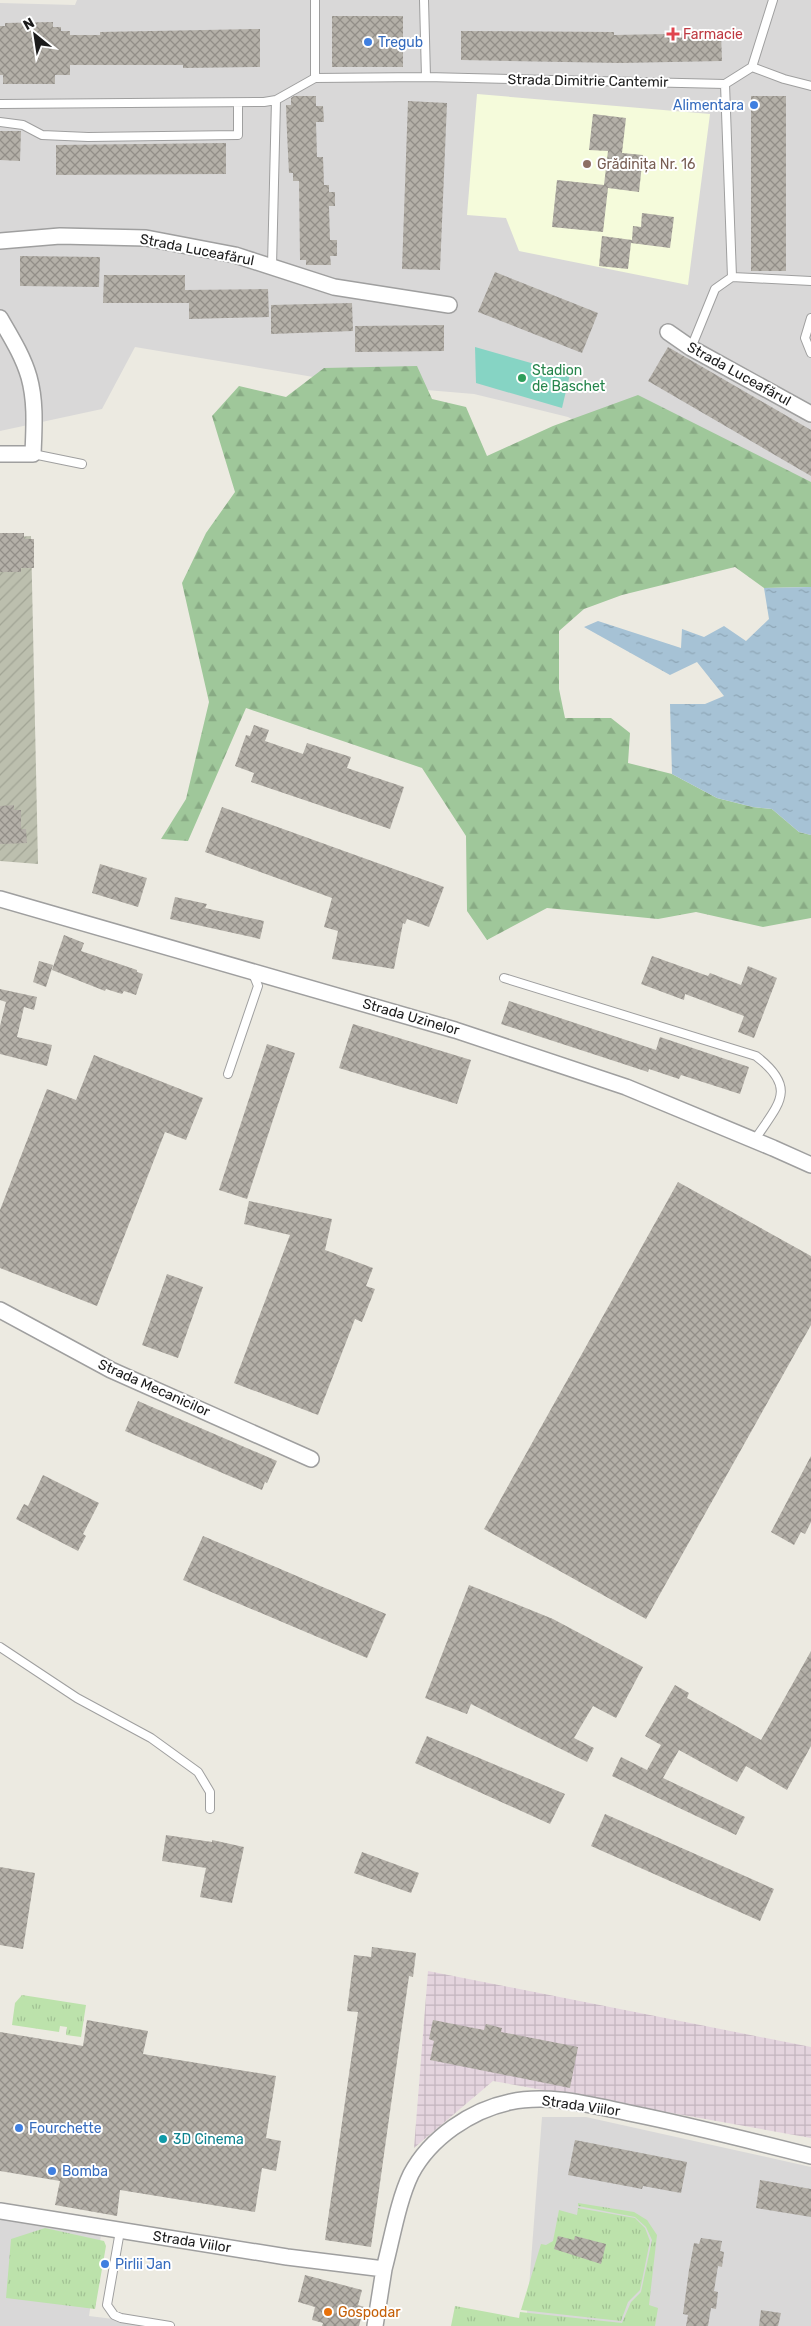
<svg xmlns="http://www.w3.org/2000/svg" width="811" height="2326" viewBox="0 0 811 2326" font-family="Rubik,sans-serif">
  <defs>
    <pattern id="industrial-grid" width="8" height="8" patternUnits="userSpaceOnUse" patternTransform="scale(1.25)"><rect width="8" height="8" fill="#e4d4de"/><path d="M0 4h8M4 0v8" fill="none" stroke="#c3b5be"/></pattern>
    <pattern id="construction-furrows" width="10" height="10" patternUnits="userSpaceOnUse" patternTransform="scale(1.25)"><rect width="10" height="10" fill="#bcbfae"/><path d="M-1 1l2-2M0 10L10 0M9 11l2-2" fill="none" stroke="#a1a495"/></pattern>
    <pattern id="grass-tufts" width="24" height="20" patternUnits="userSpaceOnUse" patternTransform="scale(1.25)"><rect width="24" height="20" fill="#bce2ab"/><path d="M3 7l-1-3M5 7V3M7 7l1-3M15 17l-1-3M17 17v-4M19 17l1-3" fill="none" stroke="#a1c193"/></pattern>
    <pattern id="forest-firs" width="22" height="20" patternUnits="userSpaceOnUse" patternTransform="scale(1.25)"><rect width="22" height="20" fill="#9fc79a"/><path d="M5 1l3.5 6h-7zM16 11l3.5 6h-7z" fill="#88aa84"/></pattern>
    <pattern id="water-ripples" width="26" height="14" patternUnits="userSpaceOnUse" patternTransform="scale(1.25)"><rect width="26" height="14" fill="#a6c2d5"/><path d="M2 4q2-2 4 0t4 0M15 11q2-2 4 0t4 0" fill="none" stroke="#8ea6b6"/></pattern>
    <pattern id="building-cross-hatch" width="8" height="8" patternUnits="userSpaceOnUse" patternTransform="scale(1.25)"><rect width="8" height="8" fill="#b4b0a8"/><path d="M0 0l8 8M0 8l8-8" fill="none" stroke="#928e88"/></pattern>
  </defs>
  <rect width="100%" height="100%" fill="#eceae1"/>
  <!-- residential -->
  <path fill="#d9d8d8" d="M77 0H811V543L568 417 474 394 355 384 135 347 102 409 0 431V3L75 5Z
    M542 2117H586L811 2167V2326H526Z
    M0 2217 101 2235 89 2316 170 2326H0Z"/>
  <!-- industrial -->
  <path fill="url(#industrial-grid)" d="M428 1971 811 2047V2138L493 2081 414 2148Z"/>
  <!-- education -->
  <path fill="#f5fbdb" d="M477 94 710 114 688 285 519 251 506 218 467 215Z"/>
  <!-- construction -->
  <path fill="url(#construction-furrows)" d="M31 536 38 864 0 861V538Z"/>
  <!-- grass -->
  <path fill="url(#grass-tufts)" d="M22 1995 86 2005 81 2037 66 2035 67 2027 60 2026 59 2032 12 2025 15 2003Z
    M578 2203 634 2212 647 2220 657 2235 649 2305 658 2308 655 2326H451L455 2306 519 2318 520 2312 622 2323 631 2302 641 2292 652 2240 646 2227 635 2217 578 2206Z
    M578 2208 635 2218 645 2228 650 2241 640 2290 628 2302 621 2321 521 2310 541 2244 546 2245 553 2241 559 2210 577 2215Z
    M45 2228 104 2241 106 2246 95 2309 6 2298 11 2239Z"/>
  <!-- forest -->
  <path fill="url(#forest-firs)" d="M417 366 432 399 466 407 487 456 553 426 638 395 811 482V587L764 588 735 567 622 595 584 609 559 631V689L565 718H611L630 733 628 763 672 774 717 798 753 807 772 809 799 832 811 835V918L763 927 696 912 658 919 547 908 487 940 467 911 466 836 422 768 246 708 188 841 161 839 186 799 209 702 182 583 206 533 235 492 212 416 239 386 286 397 324 368Z"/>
  <!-- pitch -->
  <path fill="#86d4c4" d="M475 347 570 374 562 408 476 383Z"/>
  <!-- water -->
  <path fill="url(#water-ripples)" d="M811 587V835L799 832 772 809 753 807 717 798 672 774 670 704H705L724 696 697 662 670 675 584 627 598 621 681 648 682 629 704 637 724 626 746 641 769 619 764 588Z"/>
  <!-- building -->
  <path fill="url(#building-cross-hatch)" d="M332 16H403V67H332Z
    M53 22V27H61V31H70V35H100V32L260 29V67L183 68V65H70V75H55V84H3V75H0V26H5V23Z
    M461 31 614 32V35L721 33 722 61 620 63 461 60Z
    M294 96H316V106H323L324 122H316L317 157H323L324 185H329V192H335V206H329L330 240H337V256H330L331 265H306V260H300L299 181H293V173H289L287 133 286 105H291V98Z
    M751 96H786V271H751Z
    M408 101 447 103 440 270 402 269Z
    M593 114 626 118 622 153 643 155 639 192 608 188 603 232 552 227 557 180 604 185 608 151 589 150Z
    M0 131H21L20 161 0 160Z
    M226 143V174L56 175V145Z
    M642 213 674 217 670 248 631 243 628 269 599 266 602 236 632 240 633 226 641 227Z
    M20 256 100 257 99 287 20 286Z
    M495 272 598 313 582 353 478 312Z
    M104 275H185V290L268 289 269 317 189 319V303H103Z
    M352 303 353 331 271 334V305Z
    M444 325V351L355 352V326Z
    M668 347 811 430V476L648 381Z
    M0 533H24V539H34V568H21V572H0Z
    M254 725 269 730 265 741 303 754 307 743 351 757 347 768 404 787 390 829 251 782 254 773 235 766 246 735 250 736Z
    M14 805V810H21V829H26L27 843 0 844V806Z
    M222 807 444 887 429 927 407 919 405 924 403 923 394 969 332 959 338 931 324 927 332 898 205 852Z
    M100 864 147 878 138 907 92 893Z
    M175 897 207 904 205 908 264 921 260 939 170 919Z
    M64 935 84 943 81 951 137 970V972L143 974 136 995 124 991 122 994 106 989 105 991 52 970Z
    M652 956 708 976 710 973 741 985 748 966 777 978 754 1038 738 1032 744 1016 685 994 684 1000 641 984Z
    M39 961 53 965 46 987 33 982Z
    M0 989 37 997 34 1010 24 1007 17 1037 52 1045 47 1066 0 1054V1026L6 1002 0 1000Z
    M509 1001 656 1050 660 1037 749 1067 740 1094 681 1075 679 1079 649 1069 648 1072 501 1024Z
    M353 1024 471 1060 457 1104 339 1068Z
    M267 1044 295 1053 247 1199 219 1190Z
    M94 1055 203 1098 186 1140 165 1132 97 1306 0 1268V1210L47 1089 76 1100Z
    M678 1182 811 1256V1325L646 1619 484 1529Z
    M249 1201 332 1219 325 1250 373 1268 366 1286 375 1289 362 1322 355 1319 318 1415 234 1383 290 1235 244 1224Z
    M167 1274 203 1287 178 1358 142 1345Z
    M138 1401 277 1461 267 1483 265 1482 262 1490 125 1431Z
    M811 1456V1522L805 1534 801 1532 794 1545 771 1532Z
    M43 1475 99 1503 83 1534 86 1536 78 1551 16 1519 24 1504 28 1506Z
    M203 1536 386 1614 367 1658 183 1580Z
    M469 1585 553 1619 643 1667 616 1718 593 1706 574 1738 594 1748 587 1762 471 1704 467 1714 425 1698Z
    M811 1651V1746L787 1790 746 1766 737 1782 679 1750 663 1778 745 1817 736 1835 612 1776 621 1757 647 1770 661 1745 645 1736 675 1685 689 1693 687 1698 761 1740Z
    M427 1736 565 1794 550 1824 415 1763Z
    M605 1814 774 1889 760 1921 591 1846Z
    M166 1835 212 1842V1840L244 1847 232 1903 200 1897 206 1868 162 1861Z
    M362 1852 419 1873 411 1893 354 1873Z
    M0 1867 35 1873 23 1949 0 1945Z
    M372 1947 416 1953 413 1977 409 1976 371 2247 325 2240 358 2012 347 2011 354 1955 371 1957Z
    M87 2020 148 2031 143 2054 276 2076 266 2138 281 2141 276 2171 262 2168 255 2212 120 2190 117 2216 55 2205 60 2181 0 2171V2032L83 2046Z
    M433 2020 484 2030 486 2024 502 2028 501 2032 578 2047 570 2088 430 2060 434 2041 429 2039Z
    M575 2140 687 2162 681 2193 643 2186 642 2189 568 2175Z
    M760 2180 811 2189V2217L756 2208Z
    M558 2236 574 2240 575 2236 606 2244 601 2264 554 2249Z
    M701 2238 722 2241 720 2251 724 2252 722 2267 718 2266 714 2291 718 2292 716 2309 711 2308 708 2326H686L688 2315 683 2314 689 2270 694 2243 699 2244Z
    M305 2275 362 2290 358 2305 364 2307 359 2326H322L323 2323 312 2320 315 2307 298 2302Z
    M761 2310 781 2313 778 2326H759Z"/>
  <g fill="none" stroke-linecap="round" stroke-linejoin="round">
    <!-- lane casing -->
    <g stroke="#9f9f9f" stroke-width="10">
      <path id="lane" d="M315 0V78L426 77
        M424 0 426 77 725 84 752 67 773 0
        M752 67 784 79 811 86
        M0 104 264 102 276 100 315 78
        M0 122 23 125 42 135 88 137 238 135V103
        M272 266 276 100
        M732 277 811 281
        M811 318 805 338 811 353
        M691 348 715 289 732 277 725 84
        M33 454 82 464
        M504 978 756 1056C799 1089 778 1104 754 1141
        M228 1074 258 986 252 971
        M0 1647 77 1698 151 1738 198 1772 210 1792V1809
        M120 2231 107 2305 114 2315 121 2318 170 2326"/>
    </g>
    <!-- street casing -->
    <g stroke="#9f9f9f" stroke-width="18">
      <path id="street" d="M0 241 60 236 146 238 235 255 334 287 449 305
        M0 318C11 337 23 356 29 377 36 402 34 428 33 454H0
        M668 332 691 348 811 414
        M0 899 455 1030 626 1087 773 1148 811 1165
        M0 1310 111 1370 311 1459
        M0 2211 287 2257 384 2269 375 2326
        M384 2269C392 2239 398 2201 411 2174 430 2138 471 2110 510 2102 550 2093 594 2106 634 2114 693 2126 752 2141 811 2156"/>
    </g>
    <!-- lane -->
    <use href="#lane" stroke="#fff" stroke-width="8"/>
    <!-- street -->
    <use href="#street" stroke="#fff" stroke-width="15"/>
  </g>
  <!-- markers -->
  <path fill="#e0444e" stroke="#fff" stroke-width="2" d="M670.5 26.5h5v5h5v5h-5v5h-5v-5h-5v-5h5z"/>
  <g fill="#3f7fe0" stroke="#fff" stroke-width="2">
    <circle cx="368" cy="42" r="5"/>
    <circle cx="754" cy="105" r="5"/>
    <circle cx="19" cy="2128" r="5"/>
    <circle cx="52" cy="2171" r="5"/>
    <circle cx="105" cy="2264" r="5"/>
  </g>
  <circle fill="#8d6e63" stroke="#fff" stroke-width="2" cx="587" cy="164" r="5"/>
  <circle fill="#2e9e5b" stroke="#fff" stroke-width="2" cx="522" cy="378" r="5"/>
  <circle fill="#0f9aa8" stroke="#fff" stroke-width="2" cx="163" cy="2139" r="5"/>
  <circle fill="#e8710a" stroke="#fff" stroke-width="2" cx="328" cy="2312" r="5"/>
  <g text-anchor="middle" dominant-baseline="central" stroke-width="4" stroke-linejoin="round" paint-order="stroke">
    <!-- health labels -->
    <g font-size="14" fill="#be3a42" stroke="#fff" text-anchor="start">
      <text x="683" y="34">Farmacie</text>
    </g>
    <!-- shop labels -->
    <g font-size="14" fill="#366cbe" stroke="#fff" text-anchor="start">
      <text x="378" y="42">Tregub</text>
      <text x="744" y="105" text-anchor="end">Alimentara</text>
      <text x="29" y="2128">Fourchette</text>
      <text x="62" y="2171">Bomba</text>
      <text x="115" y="2264">Pirlii Jan</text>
    </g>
    <!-- street labels -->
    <g font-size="14" fill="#1b1b1b" stroke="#fff">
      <text transform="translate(588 81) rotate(1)">Strada Dimitrie Cantemir</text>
      <text transform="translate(197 250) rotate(11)">Strada Luceafărul</text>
      <text transform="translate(739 374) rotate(29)">Strada Luceafărul</text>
      <text transform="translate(411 1017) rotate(16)">Strada Uzinelor</text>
      <text transform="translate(154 1388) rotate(24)">Strada Mecanicilor</text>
      <text transform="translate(581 2106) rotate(8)">Strada Viilor</text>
      <text transform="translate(192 2242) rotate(9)">Strada Viilor</text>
    </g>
    <!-- education labels -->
    <g font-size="14" fill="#785e54" stroke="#fff" text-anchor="start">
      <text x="597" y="164">Grădinița Nr. 16</text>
    </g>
    <!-- leisure labels -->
    <g font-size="14" fill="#27864d" stroke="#fff" text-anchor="start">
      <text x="532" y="370">Stadion<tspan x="532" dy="16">de Baschet</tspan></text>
    </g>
    <!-- culture labels -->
    <g font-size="14" fill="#0d838f" stroke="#fff" text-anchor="start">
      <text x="173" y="2139">3D Cinema</text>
    </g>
    <!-- food labels -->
    <g font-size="14" fill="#c56008" stroke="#fff" text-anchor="start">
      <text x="338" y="2312">Gospodar</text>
    </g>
  </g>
  <!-- north arrow -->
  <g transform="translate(35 35) rotate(330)" stroke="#ffffff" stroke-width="4" paint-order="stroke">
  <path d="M0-4L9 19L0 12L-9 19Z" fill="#1b1b1b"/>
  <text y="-8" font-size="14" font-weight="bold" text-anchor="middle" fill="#1b1b1b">N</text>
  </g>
</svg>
